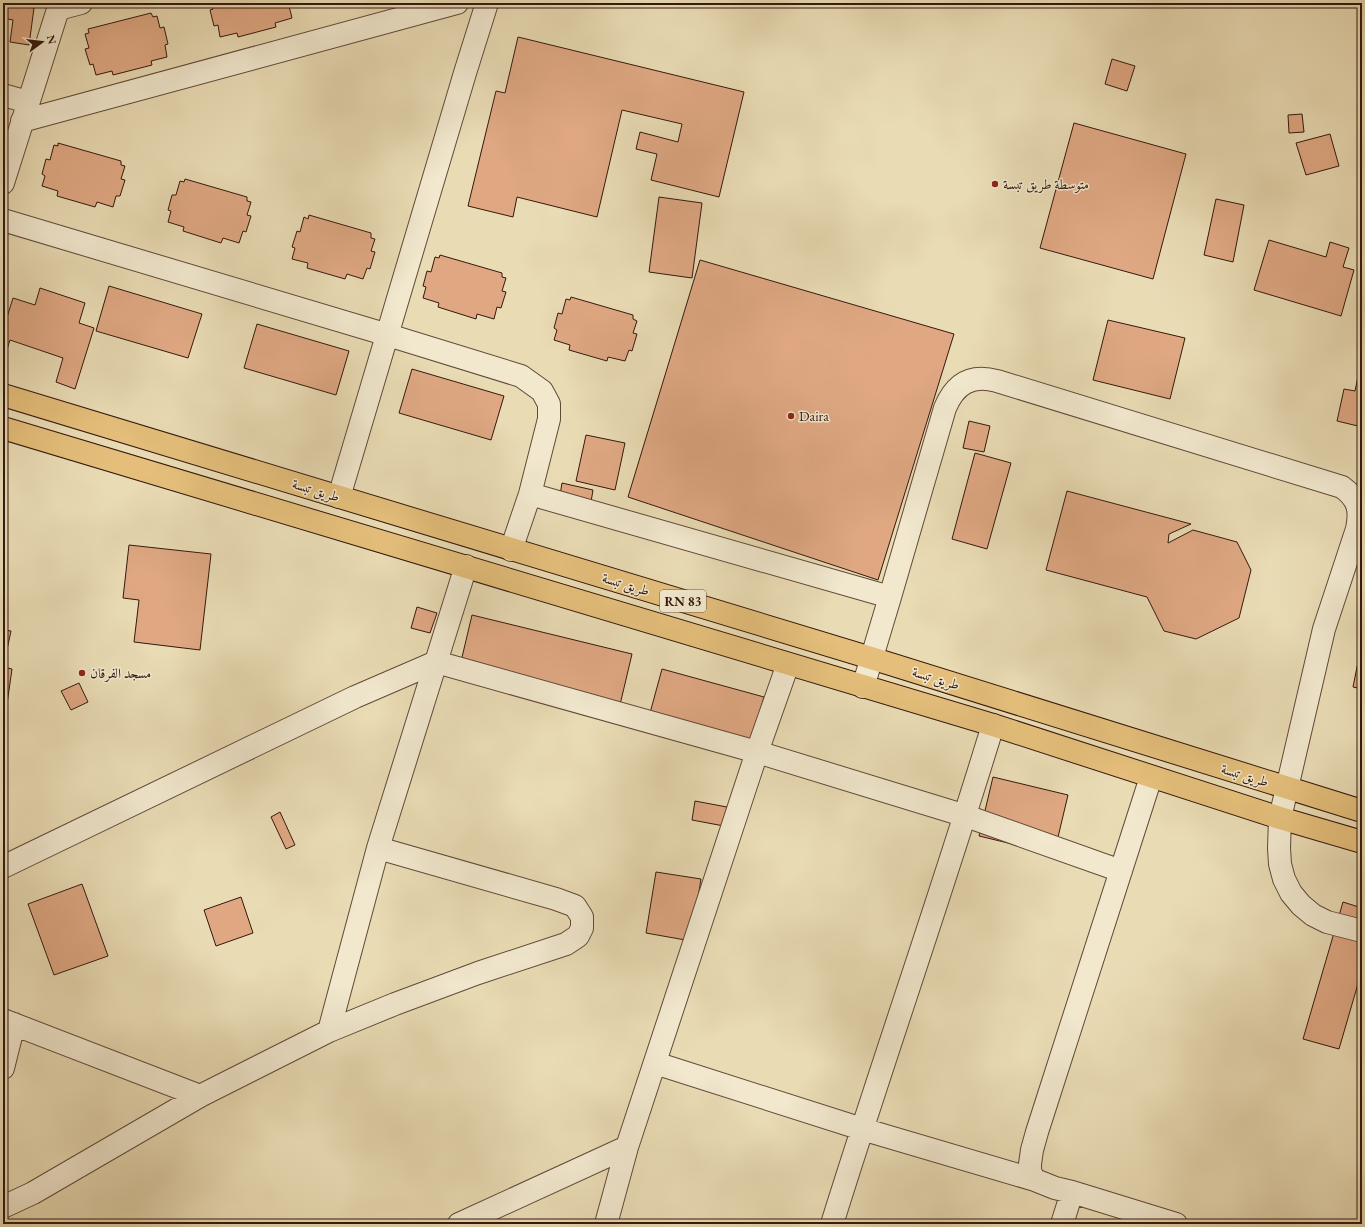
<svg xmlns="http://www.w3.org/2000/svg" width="1365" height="1227" viewBox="0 0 1365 1227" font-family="'EB Garamond',Amiri,serif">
  <rect width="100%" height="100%" fill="#e9dbb4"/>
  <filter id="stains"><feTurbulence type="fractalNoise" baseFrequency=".005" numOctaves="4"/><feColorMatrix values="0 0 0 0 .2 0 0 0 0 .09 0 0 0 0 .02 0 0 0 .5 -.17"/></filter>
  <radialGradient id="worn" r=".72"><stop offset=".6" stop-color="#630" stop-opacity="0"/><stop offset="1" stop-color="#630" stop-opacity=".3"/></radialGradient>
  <!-- building -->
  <path fill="#dfa883" stroke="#34180e" d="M212 3H292L293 5 289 6 292 18 275 23 276 27 238 37 237 33 220 37 218 25 214 26 210 10 213 9Z
    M3 4 34 8 29 45 10 42 13 20 3 18Z
    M151 13 153 17 157 16 160 28 164 27 168 44 165 45 167 57 151 61 152 65 113 75 112 71 96 75 93 64 90 65 85 49 89 48 85 34 89 33 88 29Z
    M518 37 744 92 719 197 651 180 657 154 636 149 640 132 678 142 682 124 622 110 597 217 517 197 513 217 468 206 496 91 505 93Z
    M1112 59 1135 66 1127 91 1105 84Z
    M1302 114 1304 132 1289 133 1288 115Z
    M1074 123 1186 154 1153 279 1040 248Z
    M1330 134 1339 166 1306 175 1296 143Z
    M58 143 121 161V165L125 166 121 179 125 180 120 196H116L113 207 97 202 95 207 57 196 58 191 42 186 45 176 42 174 46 159 50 160 54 145 58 146Z
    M185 179 247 197V201L251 202 247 215 251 216 246 232 243 231 239 243 223 238 221 243 183 231 184 227 168 222 171 211 168 210 172 195H176L180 181 184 182Z
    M659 197 702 203 692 278 649 272Z
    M1216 199 1244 205 1233 262 1204 255Z
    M309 215 371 233V238L375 239 371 251 375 252 370 269 367 268 363 279 347 274 345 279 307 268 308 263 292 259 295 248 292 247 297 231 300 232 304 217 308 219Z
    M1269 240 1326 257 1330 242 1349 248 1343 267 1354 270 1341 316 1254 290Z
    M440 255 502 273V277L506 278 502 291 506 292 501 308 497 307 494 319 477 314 476 319 438 307 439 303 423 298 426 287 423 286 427 271 431 272 435 257 439 258Z
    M700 260 954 334 878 580 628 497Z
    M109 286 202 314 188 358 96 331Z
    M40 288 85 303 79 323 94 328 75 389 56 382 63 358 10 340 3 362V330L13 298 35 305Z
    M571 297 633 315V319L637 321 633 333 637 334 632 351 629 350 625 361 608 357 607 361 569 350 570 345 554 340 557 330 554 328 558 313 562 314 566 299 570 300Z
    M1108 320 1185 338 1170 399 1093 380Z
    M257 324 349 351 336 395 244 368Z
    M412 369 504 396 491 440 399 413Z
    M1359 372H1362V427L1337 421 1344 389 1355 391Z
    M969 421 990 426 984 452 963 448Z
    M586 435 625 443 615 490 576 481Z
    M975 453 1011 463 987 549 952 539Z
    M562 483 593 490 590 508 559 501Z
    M1067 491 1191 524 1169 534 1168 543 1193 530 1237 542 1251 570 1239 618 1196 639 1164 631 1147 597 1046 570Z
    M129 545 211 554 200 650 134 642 139 600 123 598Z
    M417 607 437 613 430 633 411 628Z
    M472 615 632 654 619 709 459 670Z
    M3 630 11 631 5 659 3 658Z
    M1358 662 1362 663V689L1353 687Z
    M3 667 12 669 7 704 3 703Z
    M662 669 764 697 749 752 647 724Z
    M79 683 88 702 71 710 61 691Z
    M993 777 1068 795 1054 854 979 836Z
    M695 801 727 807 724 826 692 820Z
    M280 812 295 845 286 849 271 817Z
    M656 872 701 879 691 941 646 933Z
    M82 884 108 956 54 975 28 904Z
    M241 897 253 933 216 946 204 910Z
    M1343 902 1362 908V970L1339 1049 1303 1039Z"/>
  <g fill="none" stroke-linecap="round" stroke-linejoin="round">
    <!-- minor casing -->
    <g stroke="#614938" stroke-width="24">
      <path id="minor" d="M58 9 81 3
        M3 95 28 102
        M22 121 457 3
        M3 183 60 3
        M3 220 388 335 521 376 542 391 549 404V419L530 494 511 550
        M530 494 890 597
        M339 497 465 73 487 3
        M863 687 890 597 945 408C955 384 971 374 997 381L1342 487C1358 499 1361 509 1357 529L1324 629 1280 818 1279 848 1280 864 1284 879 1291 893 1301 905 1313 915 1327 922 1362 931
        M1151 777 1037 1132 1032 1150 1030 1164V1172L1035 1180 1055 1188 1072 1192 1176 1224
        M3 867 355 697 436 662 757 752 966 816 1121 871
        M3 1020 200 1096
        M329 1031 378 848 466 566
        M655 1063 862 1129 1035 1180
        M3 1068 14 1024
        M3 1207 33 1193 200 1096 329 1031 395 1004 478 973 566 944 578 936 582 928V917L575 906 556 899 378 848
        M459 1224 627 1147
        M606 1224 627 1147 757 752 788 664
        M832 1224C884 1057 942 893 993 725
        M1062 1224 1072 1192"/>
    </g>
    <!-- major casing -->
    <g stroke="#34180e" stroke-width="24">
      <path id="major" d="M3 395 871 658 1362 811
        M3 428 993 725 1280 818 1362 842"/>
    </g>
    <!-- minor -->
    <use href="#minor" stroke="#f1e8ce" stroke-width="22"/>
    <!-- major -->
    <use href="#major" stroke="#e4be7a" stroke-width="22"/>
  </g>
  <!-- markers -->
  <g fill="#8f2418" stroke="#f1e8ce" stroke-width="1.5">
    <circle cx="995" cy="184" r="4"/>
    <circle cx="791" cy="416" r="4"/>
    <circle cx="82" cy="673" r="4"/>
  </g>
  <g text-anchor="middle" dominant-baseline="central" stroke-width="3" stroke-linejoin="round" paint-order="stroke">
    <!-- shield labels -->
    <rect fill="#f1e8ce" stroke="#6d5648" stroke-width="1" x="660" y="590" width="46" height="22" rx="3"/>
    <g font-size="13" font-weight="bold" fill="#34180e">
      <text x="683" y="601">RN 83</text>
    </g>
    <!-- poi labels -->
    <g font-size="14" fill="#34180e" stroke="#f1e8ce" text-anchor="start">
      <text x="1003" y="184">متوسطة طريق تبسة</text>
      <text x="799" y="416">Daira</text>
      <text x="90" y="673">مسجد الفرقان</text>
    </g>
    <!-- street labels -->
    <g font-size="14" fill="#34180e" stroke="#f1e8ce">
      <text transform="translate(316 490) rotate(17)">طريق تبسة</text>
      <text transform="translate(626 584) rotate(17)">طريق تبسة</text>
      <text transform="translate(936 678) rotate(17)">طريق تبسة</text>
      <text transform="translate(1245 775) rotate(17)">طريق تبسة</text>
    </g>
  </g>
  <!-- margin -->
  <rect width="1365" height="1227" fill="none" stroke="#e9dbb4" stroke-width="16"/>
  <rect x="4" y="4" width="1357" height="1219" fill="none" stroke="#34180e" stroke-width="2"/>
  <rect x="8" y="8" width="1349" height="1211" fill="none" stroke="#34180e"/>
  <!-- north arrow -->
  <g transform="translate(42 42) rotate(75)" stroke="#f1e8ce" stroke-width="3" paint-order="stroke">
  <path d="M0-3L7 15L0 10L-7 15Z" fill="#34180e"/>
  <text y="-6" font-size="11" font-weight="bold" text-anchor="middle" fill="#34180e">N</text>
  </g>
  <rect width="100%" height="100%" filter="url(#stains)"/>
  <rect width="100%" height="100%" fill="url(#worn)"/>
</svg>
